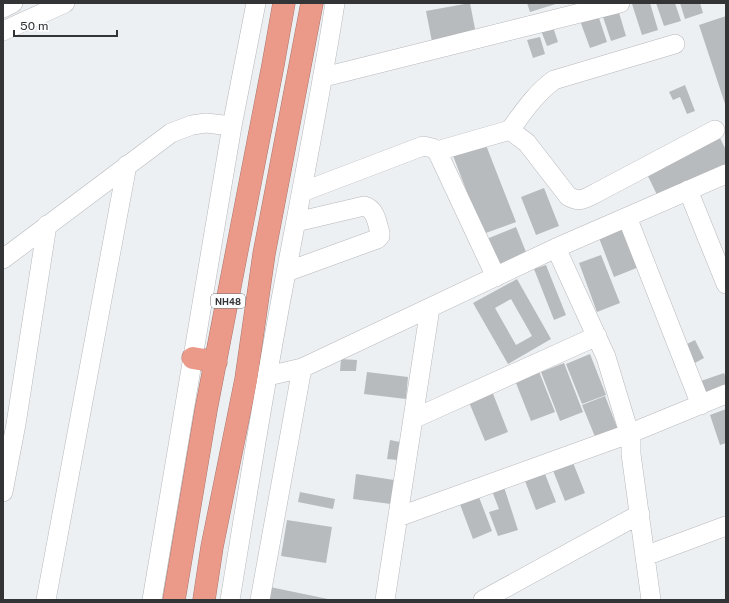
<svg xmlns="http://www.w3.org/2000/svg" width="729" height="603" viewBox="0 0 729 603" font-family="'Public Sans',sans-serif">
  <rect width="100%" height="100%" fill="#edf0f3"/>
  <!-- building -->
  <path fill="#b8bbbd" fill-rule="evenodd" d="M470 3 476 34 432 42 426 11Z
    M527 3H559L530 12Z
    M635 3H650L658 30 642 35 632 4Z
    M656 3H675L681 21 664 26Z
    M680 3H700L703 13 685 19Z
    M617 6 626 36 611 41 601 11Z
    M597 12 607 42 590 48 579 18Z
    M726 16V107L699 25Z
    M552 24 558 42 547 46 540 28Z
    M540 37 545 54 533 58 527 40Z
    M685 85 695 111 687 114 680 97 673 100 669 92Z
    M718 134 726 150V168L660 201 645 170Z
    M484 140 516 222 483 234 452 153Z
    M544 188 559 226 536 235 521 197Z
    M516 227 528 257 495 269 484 240Z
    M624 229 639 267 614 277 599 238Z
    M601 255 620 303 597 312 579 263Z
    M546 265 566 315 554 320 534 269Z
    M517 279 551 339 508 364 473 303ZM511 299 532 336 516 345 495 308Z
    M695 340 704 358 693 364 683 346Z
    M590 354 606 395 582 404 566 364Z
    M341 359 357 360 356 371H340Z
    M564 363 583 412 560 421 541 372Z
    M538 369 555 412 531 421 514 378Z
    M367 372 408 377 406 399 364 394Z
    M724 373 726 378V392L704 400 698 382Z
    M490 386 508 432 485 441 466 395Z
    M605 396 620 435 598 444 582 405Z
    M726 409V443L720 445 710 415Z
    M390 440 400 442 397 460 387 459Z
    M572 460 585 493 565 501 552 468Z
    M356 474 394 480 391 504 353 499Z
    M545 474 556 502 536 510 525 481Z
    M504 487 518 530 498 536 489 512 499 509 492 491Z
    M300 492 335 499 333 509 298 502Z
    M477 492 492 531 473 539 458 499Z
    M287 520 332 527 326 563 281 556Z
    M270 587 328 599V600H267Z"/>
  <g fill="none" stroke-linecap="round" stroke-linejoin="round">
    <!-- minor casing -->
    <g stroke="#b6b8bb" stroke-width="20">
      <path id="minor" d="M3 8 13 3
        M3 31 65 3
        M324 77 620 3
        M510 130C524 111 535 94 554 80L675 44
        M437 151 510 130 527 143 568 196C580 203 584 199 596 193L715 130
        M688 190 726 284
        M302 192 423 146 432 148 437 151 496 277
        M627 217 701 405
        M556 248 606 357 626 423 631 433V454L651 600
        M3 259 171 133 192 125 206 123 232 126
        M286 272 377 239 380 236V233C377 223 376 209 364 206L296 222
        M268 376 302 368 556 248 726 174
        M413 419 597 336
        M3 492 16 424 47 225
        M398 517 631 433 726 394
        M645 556 726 526
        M46 600 127 165
        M152 600 232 126 256 3
        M230 600C248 491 265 381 286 273 303 183 321 93 335 3
        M260 600 302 368
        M385 600 430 308
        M483 600 640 514"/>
    </g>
    <!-- highway casing -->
    <g stroke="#ab766c" stroke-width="23">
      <path id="highway" d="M193 358 216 362
        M174 600 206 410 273 65 284 3
        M204 600 212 547 246 379 264 254 312 3"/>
    </g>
    <!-- minor -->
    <use href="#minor" stroke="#fff" stroke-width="19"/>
    <!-- highway -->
    <use href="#highway" stroke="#eb9a8a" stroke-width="22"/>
  </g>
  <g text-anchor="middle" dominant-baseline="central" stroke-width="3" stroke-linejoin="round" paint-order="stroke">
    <!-- shield labels -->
    <rect fill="#fbfdff" stroke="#6f7072" stroke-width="1" x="211" y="294" width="34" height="14" rx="3"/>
    <g font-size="9" font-weight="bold" fill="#333435">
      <text x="228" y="301">NH48</text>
    </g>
  </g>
  <!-- border -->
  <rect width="729" height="603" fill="none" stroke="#333435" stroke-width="8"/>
  <!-- scale -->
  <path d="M14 30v6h103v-6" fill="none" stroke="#333435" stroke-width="2"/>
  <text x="20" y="30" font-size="12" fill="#333435" stroke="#fbfdff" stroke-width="3" paint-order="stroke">50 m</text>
</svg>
